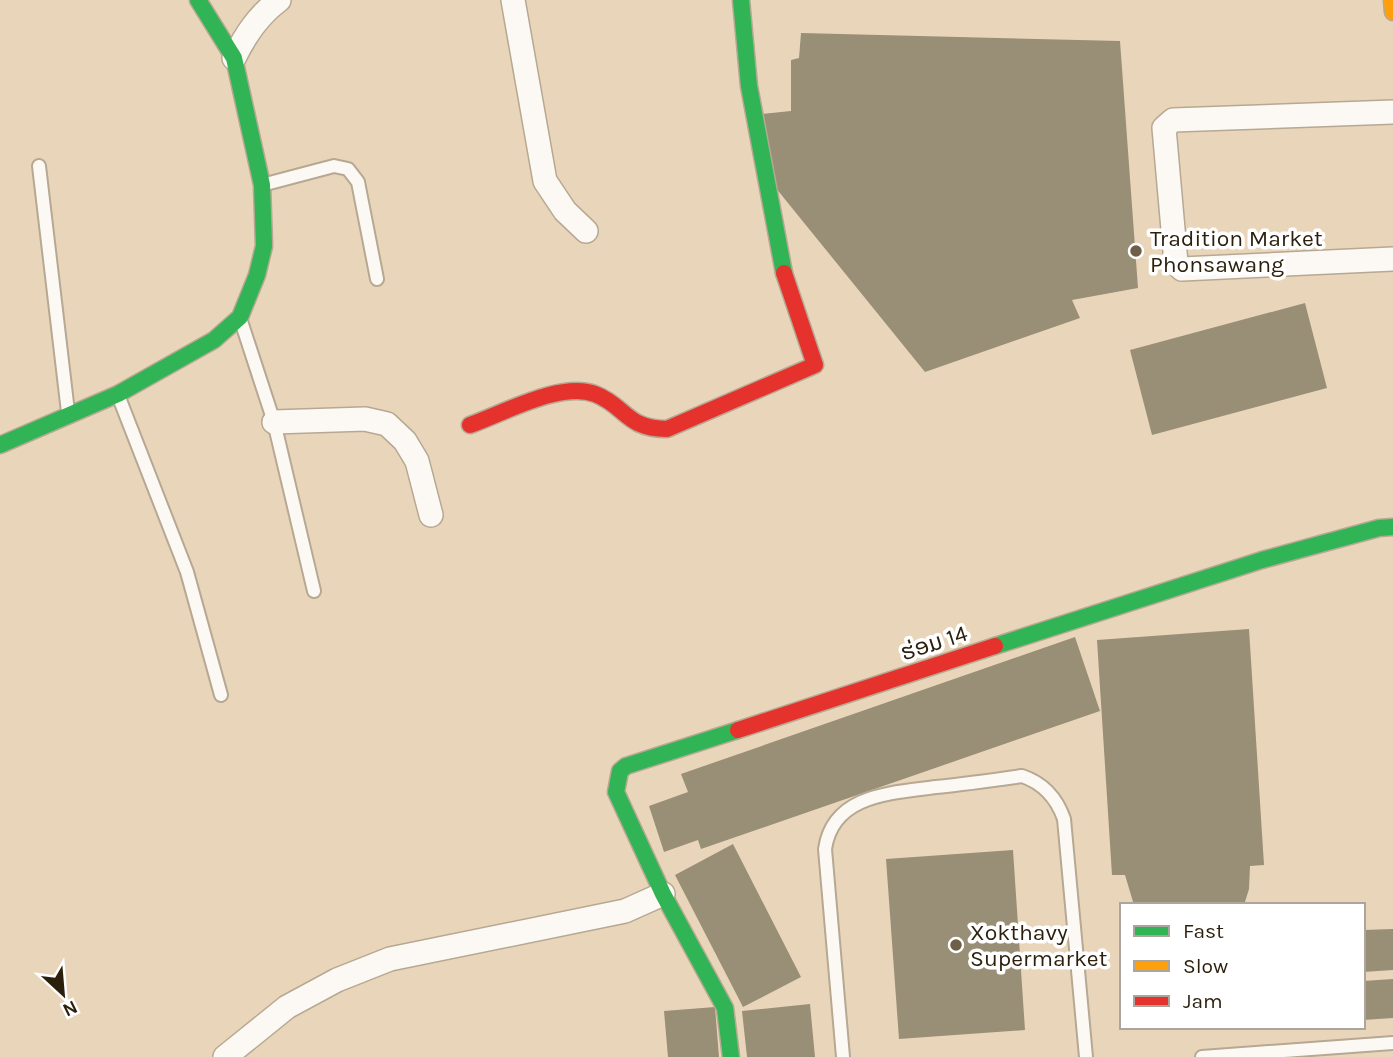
<svg xmlns="http://www.w3.org/2000/svg" width="1393" height="1057" viewBox="0 0 1393 1057" font-family="Karla,'Noto Sans Lao',sans-serif">
  <rect width="100%" height="100%" fill="#e9d6ba"/>
  <!-- building -->
  <path fill="#998e76" d="M801 33 1120 41 1138 288 1072 300 1080 318 925 372 775 187 761 114 791 111V60L799 58Z
    M1305 303 1327 388 1152 435 1130 350Z
    M1249 629 1264 865 1250 866 1249 889 1244 905H1134L1125 875H1112L1097 640Z
    M1075 637 1100 711 701 849 698 840 664 852 649 806 688 792 681 774Z
    M733 844 801 977 743 1007 675 875Z
    M1013 850 1025 1030 899 1039 886 859Z
    M1393 929V970L1363 972V930Z
    M1393 979V1018L1363 1020V981Z
    M810 1004 815 1057H747L742 1011Z
    M715 1007 719 1057H668L664 1011Z"/>
  <g fill="none" stroke-linecap="round" stroke-linejoin="round">
    <!-- lane casing -->
    <g stroke="#b6a892" stroke-width="16">
      <path id="lane" d="M39 166 68 412
        M262 185 334 166 348 169 358 182 377 279
        M240 318 274 422 314 591
        M118 395 187 572 221 695
        M843 1057 825 849C833 794 892 793 936 787 965 784 994 780 1022 776 1043 783 1057 799 1064 819L1086 1057
        M1202 1057 1393 1043"/>
    </g>
    <!-- street casing -->
    <g stroke="#b6a892" stroke-width="26">
      <path id="street" d="M513 0 545 181 565 211 586 231
        M234 58C246 34 258 16 279 0
        M1393 112 1173 120 1164 128 1176 263 1182 269 1393 259
        M274 422 365 419 387 424 405 441 417 461 431 515
        M225 1057 287 1007 337 980 390 959 625 911 663 894"/>
    </g>
    <!-- fast casing -->
    <g stroke="#b6a892" stroke-width="19">
      <path id="fast" d="M741 0 749 86 784 273
        M0 445 118 394 214 340 240 317 257 275 264 246 262 185 234 58 198 0
        M995 646 1262 560 1379 528 1393 527
        M731 1057 725 1008 663 894 616 792 620 771 626 766 738 730"/>
    </g>
    <!-- slow casing -->
    <g stroke="#b6a892" stroke-width="19">
      <path id="slow" d="M1392 0 1393 12"/>
    </g>
    <!-- jam casing -->
    <g stroke="#b6a892" stroke-width="19">
      <path id="jam" d="M470 425C504 413 561 381 595 394 626 406 626 429 667 429L815 365 784 273
        M738 730 995 646"/>
    </g>
    <!-- lane -->
    <use href="#lane" stroke="#fcf9f5" stroke-width="12"/>
    <!-- street -->
    <use href="#street" stroke="#fcf9f5" stroke-width="23"/>
    <!-- fast -->
    <use href="#fast" stroke="#30b455" stroke-width="16"/>
    <!-- slow -->
    <use href="#slow" stroke="#ff9f0a" stroke-width="16"/>
    <!-- jam -->
    <use href="#jam" stroke="#e5322d" stroke-width="16"/>
  </g>
  <!-- markers -->
  <g fill="#6e5f48" stroke="#fff" stroke-width="2.5">
    <circle cx="1136" cy="251" r="7"/>
    <circle cx="956" cy="945" r="7"/>
  </g>
  <g text-anchor="middle" dominant-baseline="central" stroke-width="7" stroke-linejoin="round" paint-order="stroke">
    <!-- poi labels -->
    <g font-size="23" fill="#2c1f0b" stroke="#fff" text-anchor="start">
      <text x="1150" y="238">Tradition Market<tspan x="1150" dy="26">Phonsawang</tspan></text>
      <text x="970" y="932">Xokthavy<tspan x="970" dy="26">Supermarket</tspan></text>
    </g>
    <!-- street labels -->
    <g font-size="23" fill="#2c1f0b" stroke="#fff">
      <text transform="translate(934 643) rotate(-18)">ຮ່ອມ 14</text>
    </g>
  </g>
  <!-- legend -->
  <rect x="1120" y="903" width="245" height="126" fill="#ffffff" stroke="#aba59d" stroke-width="2"/>
  <rect x="1134" y="926" width="35" height="10" fill="#30b455" stroke="#aba59d" stroke-width="2"/>
  <text x="1183" y="938" font-size="21" fill="#2c1f0b">Fast</text>
  <rect x="1134" y="961" width="35" height="10" fill="#ff9f0a" stroke="#aba59d" stroke-width="2"/>
  <text x="1183" y="973" font-size="21" fill="#2c1f0b">Slow</text>
  <rect x="1134" y="996" width="35" height="10" fill="#e5322d" stroke="#aba59d" stroke-width="2"/>
  <text x="1183" y="1008" font-size="21" fill="#2c1f0b">Jam</text>
  <!-- north arrow -->
  <g transform="translate(63 994) rotate(154)" stroke="#ffffff" stroke-width="5" paint-order="stroke">
  <path d="M0-5L12 26L0 18L-12 26Z" fill="#2c1f0b"/>
  <text y="-10" font-size="19" font-weight="bold" text-anchor="middle" fill="#2c1f0b">N</text>
  </g>
</svg>
